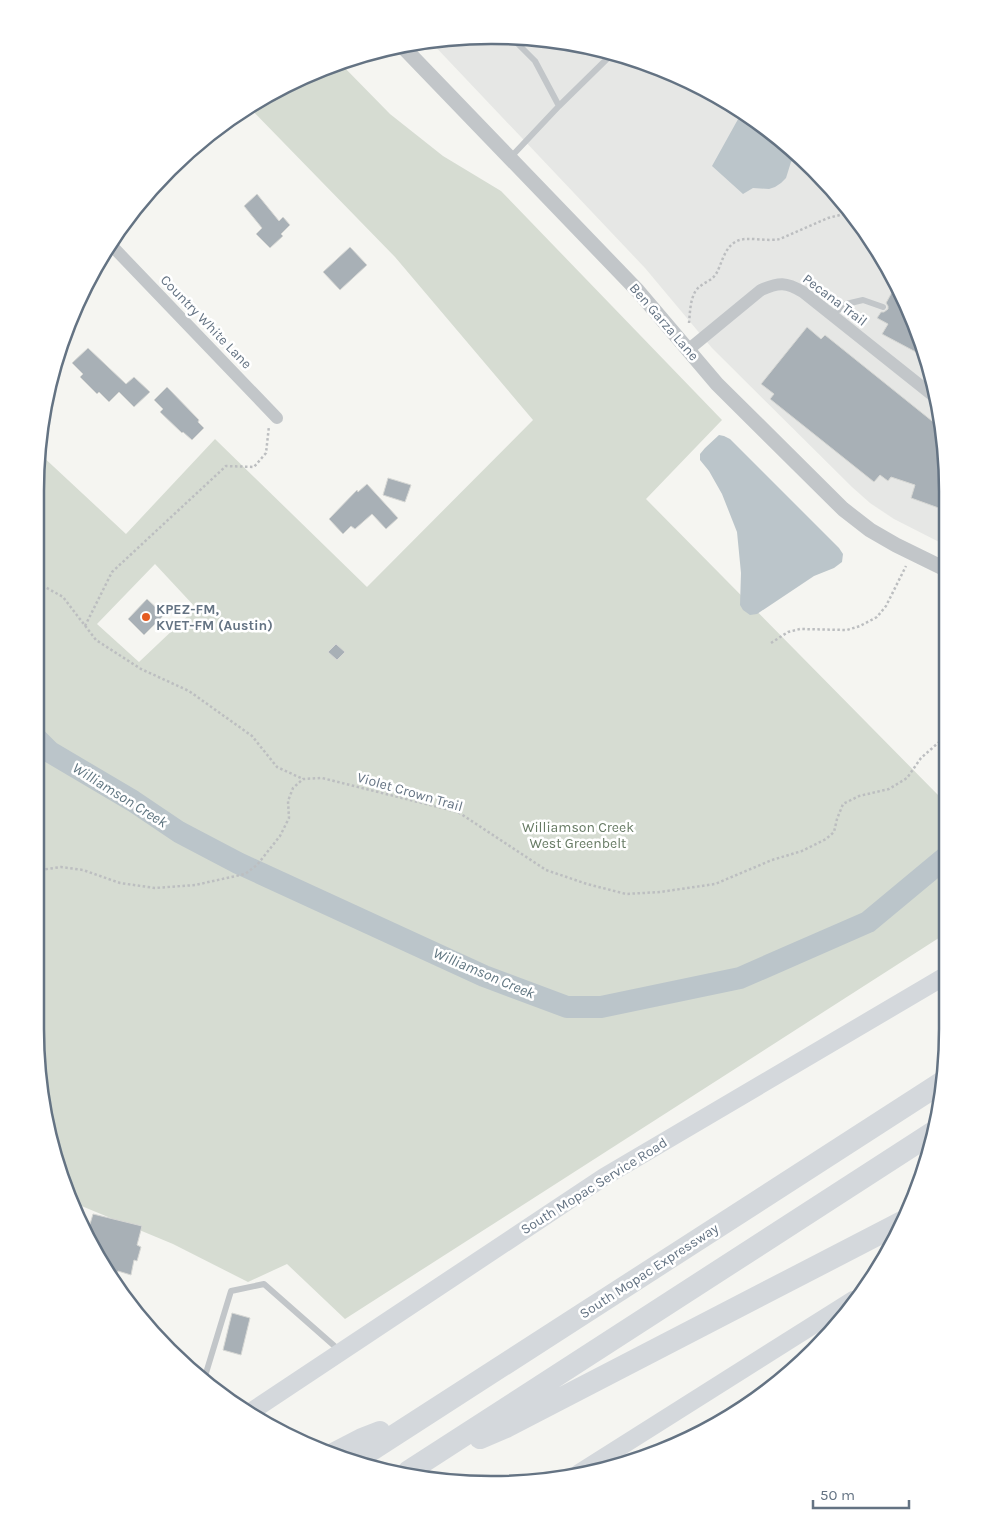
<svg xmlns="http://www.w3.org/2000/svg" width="983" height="1520" viewBox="0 0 983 1520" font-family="Karla,sans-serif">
  <rect width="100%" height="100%" fill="#f5f5f1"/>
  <!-- built -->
  <path fill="#e6e7e5" d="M461 36 551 39 638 59 719 96 792 148 853 213 901 289 933 374 947 462V546L894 519 870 503 852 487 712 348 645 268 430 41Z"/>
  <!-- green -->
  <path fill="#d6dcd2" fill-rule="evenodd" d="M340 63 390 114 443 156 501 191 722 420 646 499 940 797 945 795V934L345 1319 287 1264 248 1282 173 1244 72 1202 59 1175 35 1028 39 453 126 534 215 439 367 587 533 420 395 257 249 107 289 82ZM155 564 196 608 139 662 97 624Z"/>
  <!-- water -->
  <path fill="#bbc5ca" d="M742 112 792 148 798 154 791 162 786 178 781 183 775 187 769 189 753 188 743 194 712 166Z
    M719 435 724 436 730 439 839 548 843 554 842 562 834 568 814 576 757 614 750 615 743 610 740 605 741 573 737 532 722 494 709 471 700 460V454L705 448Z"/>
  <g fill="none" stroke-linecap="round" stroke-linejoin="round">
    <!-- river -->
    <path stroke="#bbc5ca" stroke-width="22" d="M37 739 50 752 133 801 179 832 238 863 484 976 567 1007H601L740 978 868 922 945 858"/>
  </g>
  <!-- building -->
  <path fill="#a8b0b6" stroke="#d6d7d4" d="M257 194 279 221 283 217 290 225 281 234 283 236 270 248 256 234 262 228 244 206Z
    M350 247 367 265 340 290 323 272Z
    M897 283 901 289 927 358 882 334 888 324 877 318 881 312H884L888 309V306L886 303Z
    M807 327 821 339 825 335 942 429 947 462V511L911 498 915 485 891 477 888 481 880 475 874 482 770 399 774 394 761 384Z
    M88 348 126 384 134 377 150 392 134 407 119 392 109 402 99 392 97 394 80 377 83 374 72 363Z
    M167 387 199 420 198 422 204 428 192 440 183 432 182 433 160 412 163 409 154 400Z
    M388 478 411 485 405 502 383 495Z
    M367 484 398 518 386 529 372 514 355 529 351 526 343 534 329 519 357 490 358 492Z
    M147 599 164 615 144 635 128 619Z
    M336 644 345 652 337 660 328 652Z
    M93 1214 142 1226 137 1245 141 1247 137 1261 134 1260 131 1275 118 1271 114 1285 90 1238 91 1232 88 1231Z
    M232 1313 250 1318 241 1355 223 1350Z"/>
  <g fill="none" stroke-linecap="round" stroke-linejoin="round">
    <!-- path -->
    <path stroke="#bcbec0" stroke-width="2.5" stroke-dasharray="2.5 2.5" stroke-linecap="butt" d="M689 323C690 313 690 301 695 292 700 283 711 282 716 274 722 264 724 247 737 241 747 236 767 242 780 239L828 218 852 212
      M38 583 63 597 96 640 141 669 189 691 252 736 277 767 303 779
      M85 626 112 572 226 466 254 467 266 453 269 426
      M771 643 788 632 800 629 847 630 860 626 877 617 886 606 906 566
      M36 872 40 870 61 867 83 870 120 883 155 888 195 885 245 874 257 865 280 836 289 818 288 801 293 788 303 779 322 778 458 812 546 870 587 884 626 894 660 892 715 884 772 860 802 851 826 839 834 832 837 819 843 804 859 796 889 789 907 778 921 758 946 736"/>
    <!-- service -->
    <path stroke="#c2c6c9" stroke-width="6" d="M559 106 613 53
      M510 158 559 106 535 61 512 38
      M832 315 846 304 863 300 883 307
      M201 1377 206 1373 231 1291 264 1284 339 1350"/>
    <!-- minor -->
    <path stroke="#c2c6c9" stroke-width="12" d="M113 247 277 418
      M688 350 761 290C779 282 786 282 803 292L936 398"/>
    <!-- tertiary -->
    <path stroke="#c2c6c9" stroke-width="15" d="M402 46 638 291 717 384 843 509 870 530 896 545 947 570"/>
    <!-- secondary -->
    <path stroke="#d4d8dc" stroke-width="18" d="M252 1411 604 1177 945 976
      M579 1473 853 1300"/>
    <!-- motorway -->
    <path stroke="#d4d8dc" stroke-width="22" d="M480 1438 506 1427 902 1222
      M333 1454 362 1439 380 1432
      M353 1462 944 1081
      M409 1471 932 1133"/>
  </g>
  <!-- markers -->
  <circle fill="#e55c22" stroke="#fff" stroke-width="2" cx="146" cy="617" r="5"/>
  <g text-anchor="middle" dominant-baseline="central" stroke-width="5" stroke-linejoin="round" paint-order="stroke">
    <!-- street labels -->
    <g font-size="14" fill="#647383" stroke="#fff">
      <text transform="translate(835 300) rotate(37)">Pecana Trail</text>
      <text transform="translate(206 322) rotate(46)">Country White Lane</text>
      <text transform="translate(664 322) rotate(49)">Ben Garza Lane</text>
      <text transform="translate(410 792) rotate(16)">Violet Crown Trail</text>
      <text transform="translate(594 1186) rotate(-32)">South Mopac Service Road</text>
      <text transform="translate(649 1271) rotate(-33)">South Mopac Expressway</text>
    </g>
    <!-- poi labels -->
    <g font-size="14" font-weight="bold" fill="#647383" stroke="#fff" text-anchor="start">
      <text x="156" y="609">KPEZ-FM,<tspan x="156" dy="16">KVET-FM (Austin)</tspan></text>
    </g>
    <!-- park labels -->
    <g font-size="14" fill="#667a63" stroke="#fff">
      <text x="578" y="827">Williamson Creek<tspan x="578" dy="16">West Greenbelt</tspan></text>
    </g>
    <!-- water labels -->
    <g font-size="15" font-style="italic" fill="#5f7580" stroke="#fff">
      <text transform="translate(120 795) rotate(32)">Williamson Creek</text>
      <text transform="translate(484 973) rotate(23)">Williamson Creek</text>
    </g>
  </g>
  <!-- crop -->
  <path d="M0 0H983V1520H0ZM491 44H492A447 447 0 0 1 939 491V1029A447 447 0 0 1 492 1476H491A447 447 0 0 1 44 1029V491A447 447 0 0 1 491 44Z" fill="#fff" fill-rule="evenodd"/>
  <path fill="none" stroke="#647383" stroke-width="2.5" d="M491 44H492A447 447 0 0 1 939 491V1029A447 447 0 0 1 492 1476H491A447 447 0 0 1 44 1029V491A447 447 0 0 1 491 44Z"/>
  <!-- scale -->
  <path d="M813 1500v8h96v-8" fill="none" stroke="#647383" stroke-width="2.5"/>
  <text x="820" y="1500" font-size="15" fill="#647383" stroke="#ffffff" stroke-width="4" paint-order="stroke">50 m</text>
</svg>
